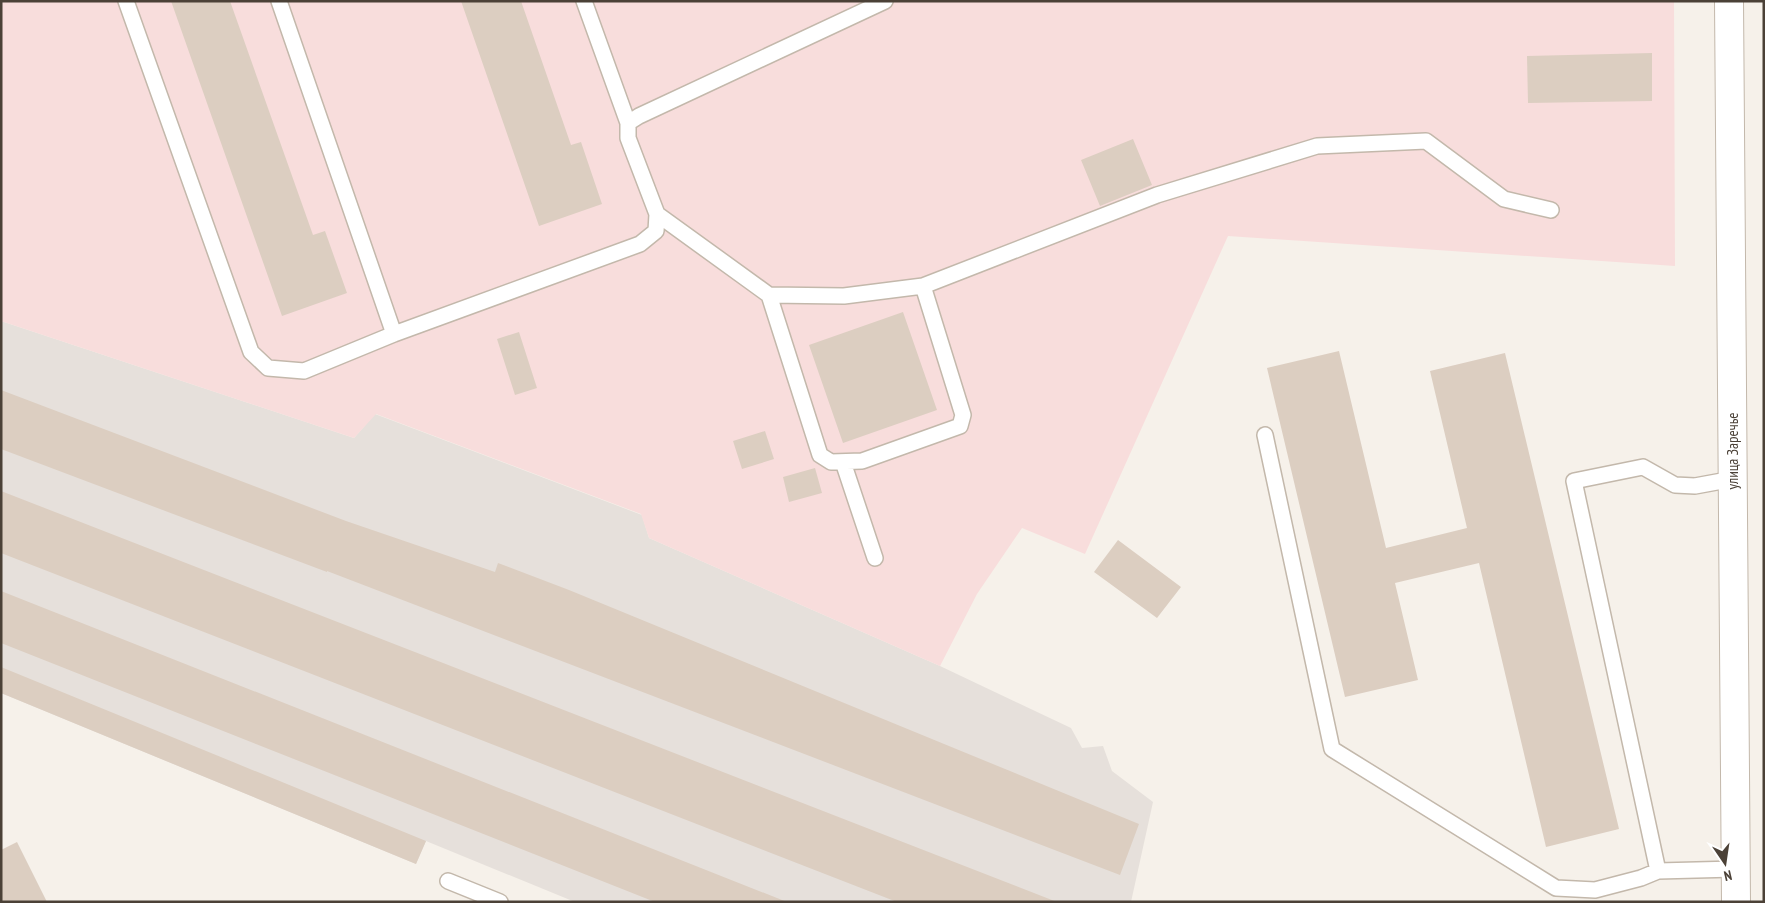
<svg xmlns="http://www.w3.org/2000/svg" width="1765" height="903" viewBox="0 0 1765 903" font-family="'PT Sans Narrow',sans-serif">
  <rect width="100%" height="100%" fill="#f6f1ea"/>
  <!-- industrial -->
  <path fill="#e6e0db" d="M1 321 354 438 375 414 642 515 649 538 940 666 1071 728 1082 748 1103 746 1112 771 1153 802 1131 902H575L426 841 416 864 1 693Z"/>
  <!-- medical -->
  <path fill="#f8dddc" d="M1 1H1674L1675 266 1228 236 1085 554 1022 528 977 594 940 666 649 538 641 514 376 414 354 438 1 321Z"/>
  <!-- building -->
  <path fill="#dccec1" d="M171 1H230L313 235 325 231 347 293 282 316Z
    M461 1H521L571 145 581 142 602 204 539 226Z
    M1652 53V101L1528 103 1527 56Z
    M1133 139 1152 185 1100 206 1081 160Z
    M903 312 937 410 843 443 809 345Z
    M519 332 537 388 515 395 497 339Z
    M1339 351 1386 548 1467 528 1430 371 1505 353 1619 829 1546 847 1479 563 1395 583 1418 680 1345 697 1267 368Z
    M1 390 346 521 495 572 498 563 569 590 1139 824 1120 875 327 571V572L1 449Z
    M765 431 774 459 742 469 733 441Z
    M815 468 822 493 789 502 783 477Z
    M1 491 1057 902H897L1 553Z
    M1118 540 1181 587 1157 618 1094 572Z
    M1 591 787 902H655L1 643Z
    M1 667 426 841 416 864 1 693Z
    M17 842 47 902H1V850Z"/>
  <g fill="none" stroke-linecap="round" stroke-linejoin="round">
    <!-- service casing -->
    <g stroke="#c3b8ab" stroke-width="18">
      <path id="service" d="M126 1 251 352 268 368 304 371 394 334 640 244 656 231 657 214 628 138V123L639 116 885 1
        M279 1 394 334
        M584 1 628 123
        M657 214 769 295 844 296 923 286 1157 195 1317 146 1426 141 1504 199 1551 210
        M769 295 820 455 831 462 862 461 960 426 963 415 923 286
        M1265 435 1332 749 1556 888 1595 890 1641 878 1658 871 1574 481 1643 467 1675 485 1695 486 1733 479
        M843 462 875 558
        M1658 871 1735 869
        M448 881 500 902"/>
    </g>
    <!-- minor casing -->
    <g stroke="#c3b8ab" stroke-width="30">
      <path id="minor" d="M1729 1 1736 902"/>
    </g>
    <!-- service -->
    <use href="#service" stroke="#fff" stroke-width="15"/>
    <!-- minor -->
    <use href="#minor" stroke="#fff" stroke-width="28"/>
  </g>
  <g text-anchor="middle" dominant-baseline="central" stroke-width="4" stroke-linejoin="round" paint-order="stroke">
    <!-- street labels -->
    <g font-size="15" fill="#4b4137" stroke="#fff">
      <text transform="translate(1732 451) rotate(-90)">улица Заречье</text>
    </g>
  </g>
  <!-- border -->
  <rect width="1765" height="903" fill="none" stroke="#4b4137" stroke-width="5"/>
  <!-- north arrow -->
  <g transform="translate(1725 863) rotate(167)" stroke="#ffffff" stroke-width="4" paint-order="stroke">
  <path d="M0-4L9 19L0 12L-9 19Z" fill="#4b4137"/>
  <text y="-8" font-size="14" font-weight="bold" text-anchor="middle" fill="#4b4137">N</text>
  </g>
</svg>
